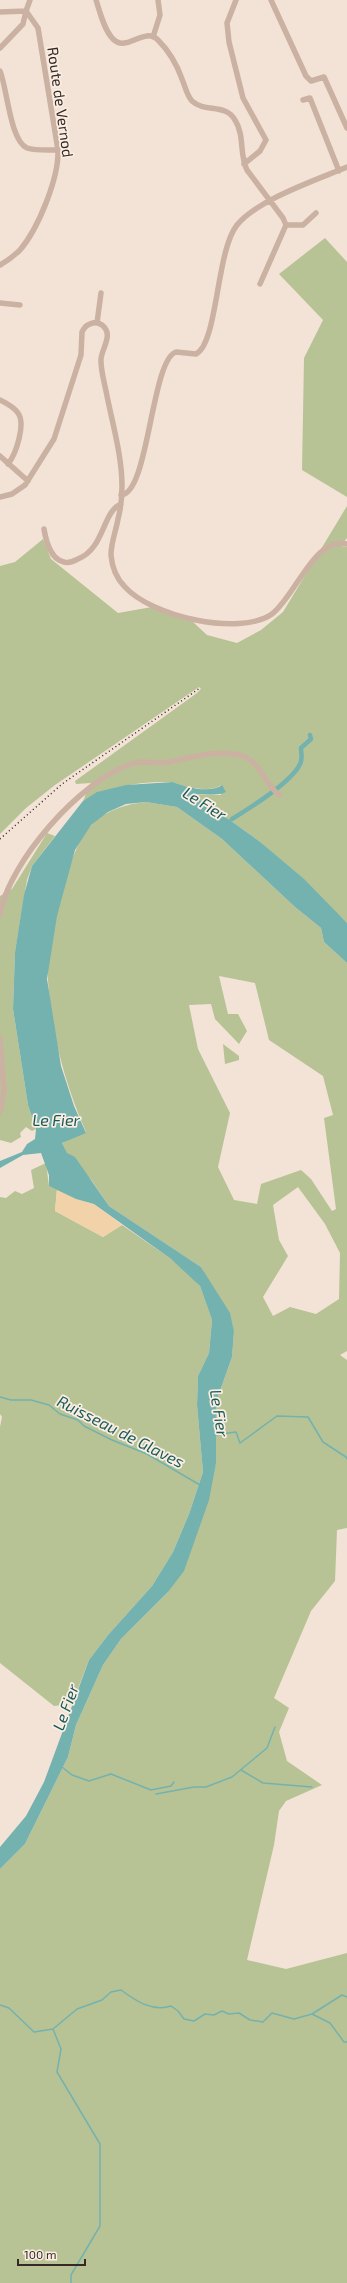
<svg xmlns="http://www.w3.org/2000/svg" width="347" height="2283" viewBox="0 0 347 2283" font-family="'Exo 2',sans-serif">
  <rect width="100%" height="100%" fill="#f3e3d6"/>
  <!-- green -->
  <path fill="#b7c395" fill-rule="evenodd" d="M325 238 347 262V497L302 470 304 358 323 320 279 274Z
    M347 506V538L341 546 347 547V923L259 841 203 801 188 797 192 794 221 795V785C213 792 193 788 183 786 179 785 175 782 171 782 142 781 108 786 83 801L91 783 76 784 75 781 197 693 201 689 199 687 55 785 26 808 0 834V566L15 562 43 539 51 559 118 613 152 607 193 622 207 635 237 643 261 630 283 612Z
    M146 802 177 807 222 839 295 907 321 928 324 942 347 963V1351L340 1355 347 1360V1528L337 1530 335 1581 311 1611 274 1698 289 1708 279 1732 287 1761 322 1785 286 1801 279 1811 274 1845 247 1960 286 1969 347 1953V2283H0V1869L25 1844 68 1757 76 1725 103 1665 121 1639 168 1592 216 1463V1402L232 1357 234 1332 201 1267 109 1206 92 1181 67 1154 62 1143 86 1132C65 1084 51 1033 48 980 45 947 68 848 91 825 106 810 126 804 146 802ZM219 976 255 983 269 1040 323 1076 333 1115 324 1118 336 1209 332 1211 311 1179 301 1170 261 1184 257 1204 234 1200 218 1167 230 1113 198 1049 189 1005 211 1004 215 1019 239 1044 247 1031 238 1014H228ZM298 1187 325 1224 340 1253 339 1299 316 1314 290 1307 273 1316 263 1297 288 1256 279 1240 273 1205Z
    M47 833 55 836 32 866 27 880 15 952 13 1009 28 1105 36 1129 32 1131 26 1127 20 1133 21 1137 11 1143 0 1140V896L12 889Z
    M223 1044 239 1056V1060L225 1064Z
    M46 1163 49 1186 57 1189 55 1211 103 1237 122 1225 171 1259 189 1274 200 1286 212 1320 209 1353 198 1376 197 1405 203 1472 189 1514 173 1552 152 1586 108 1635 89 1660 72 1704 54 1706 0 1663V1427L2 1417 0 1414V1197L6 1198 15 1191 22 1194 34 1188 31 1170Z"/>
  <!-- sand -->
  <path fill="#f2d2a9" d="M57 1189 76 1199 94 1204 122 1225 103 1237 55 1211Z"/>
  <!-- water -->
  <path fill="#73b2af" d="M173 782C184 787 211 794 222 785L226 792C215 798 193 790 188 797L203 801 259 841 304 879 347 923V963L324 942 321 928 295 907 222 839 177 807 146 802 126 804 108 812 91 825 75 850 57 916 47 979 61 1066 74 1106 86 1133 62 1143 67 1153 75 1157 109 1206 201 1267 230 1313 234 1332 232 1357 216 1402V1463L209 1500 184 1571 168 1592 121 1639 103 1665 76 1725 68 1757 25 1844 0 1869V1847L26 1816 44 1782 89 1660 108 1635 152 1586 173 1552 189 1514 203 1472 197 1405 198 1376 209 1353 212 1320 200 1286 171 1259 94 1204 76 1199 49 1186V1175L41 1153 23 1155 0 1168V1161L22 1152 27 1144 35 1139 36 1129 28 1105 13 1009 15 952 24 895 32 866 83 801 97 792 126 785Z"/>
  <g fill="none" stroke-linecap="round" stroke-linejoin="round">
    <!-- stream -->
    <path stroke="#73b2af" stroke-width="1.5" d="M227 822 232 819
      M0 1397 11 1400H31L49 1405 60 1414 78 1420 84 1426 112 1440 147 1454 200 1485
      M214 1435 236 1432 240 1443 277 1416 308 1417 323 1442 346 1457 347 1459
      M62 1767 72 1775 89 1781 111 1774 151 1790 171 1786 174 1782
      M241 1770 263 1783 312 1787
      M156 1794 194 1787H206L232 1777 267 1748 275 1727
      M0 2005 9 2008 34 2032 53 2029 77 2009 102 2000 111 1992 121 1990C136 2001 152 2012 171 2006L178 2011 184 2019 194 2021 205 2014 214 2015 222 2011 229 2014 239 2013 250 2020 263 2022 272 2013 294 2019 312 2014 342 1995 347 1997
      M312 2014 330 2023 344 2042H347
      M53 2029 61 2049 57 2072 100 2144V2226L71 2275V2283"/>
    <!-- canal -->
    <path stroke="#73b2af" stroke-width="4.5" d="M232 819C250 808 292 782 300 764 303 759 301 753 301 748L311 739 310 735"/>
    <!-- minor -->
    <path stroke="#cbb1a1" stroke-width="5.5" d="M96 0C100 12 104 30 113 39 127 53 144 26 158 40 169 51 177 65 182 79 185 86 187 96 192 101 205 113 225 103 235 120 245 136 239 154 247 170L283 218 286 225 260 284
      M236 0 227 23 229 42 243 98 266 140 260 151 244 164
      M271 0 306 76 311 81 324 77 347 128
      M0 12 26 11 23 24 0 48
      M153 37 160 15 158 0
      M0 71C7 87 10 141 27 148 36 151 49 150 58 150
      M303 100 310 98 339 171
      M286 225H303L316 213
      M0 265C7 261 14 256 20 250 38 229 59 178 58 150L38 28 26 11 30 0
      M0 303 20 305
      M97 323 101 293
      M0 400C6 403 14 407 18 413 26 424 16 454 8 464
      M0 456 28 481
      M121 495C149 494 151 360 176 352L196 354C218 343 216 251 237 225 257 200 316 180 347 167
      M0 497 12 494 25 485 54 439 81 355 82 332C84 328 86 325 90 324 94 322 98 322 102 325 115 335 100 350 101 361 101 371 104 381 106 391 112 422 122 455 122 486 122 497 121 508 118 519 116 531 111 542 111 555 112 567 116 578 125 587 151 616 239 637 272 614 295 597 315 535 347 544
      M44 529C46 541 50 559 64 562 69 564 74 561 78 559 105 548 102 512 121 504
      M0 914C9 862 80 781 131 764 144 759 157 765 170 762 192 757 223 748 245 757 261 764 265 784 279 795
      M0 1038 4 1091 0 1112"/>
    <!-- rail -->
    <path stroke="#352825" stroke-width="1.5" stroke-dasharray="1 3" stroke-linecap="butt" d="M0 839 62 784 200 688"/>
  </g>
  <g text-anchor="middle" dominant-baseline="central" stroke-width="3.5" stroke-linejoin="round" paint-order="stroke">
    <!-- street labels -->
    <g font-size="15" fill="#352825" stroke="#faede2">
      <text transform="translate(61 102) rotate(82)">Route de Vernod</text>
    </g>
    <!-- water labels -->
    <g font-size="16" font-style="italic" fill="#175a58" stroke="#faede2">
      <text transform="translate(205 803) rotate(32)">Le Fier</text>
      <text x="56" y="1119">Le Fier</text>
      <text transform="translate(220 1413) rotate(81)">Le Fier</text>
      <text transform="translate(121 1431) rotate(27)">Ruisseau de Glaves</text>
      <text transform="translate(65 1707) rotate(-70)">Le Fier</text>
    </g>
  </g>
  <!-- scale -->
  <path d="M18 2259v6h67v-6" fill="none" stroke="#352825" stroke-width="2"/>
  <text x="24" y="2259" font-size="12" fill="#352825" stroke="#faede2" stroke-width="3" paint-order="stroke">100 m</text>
</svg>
